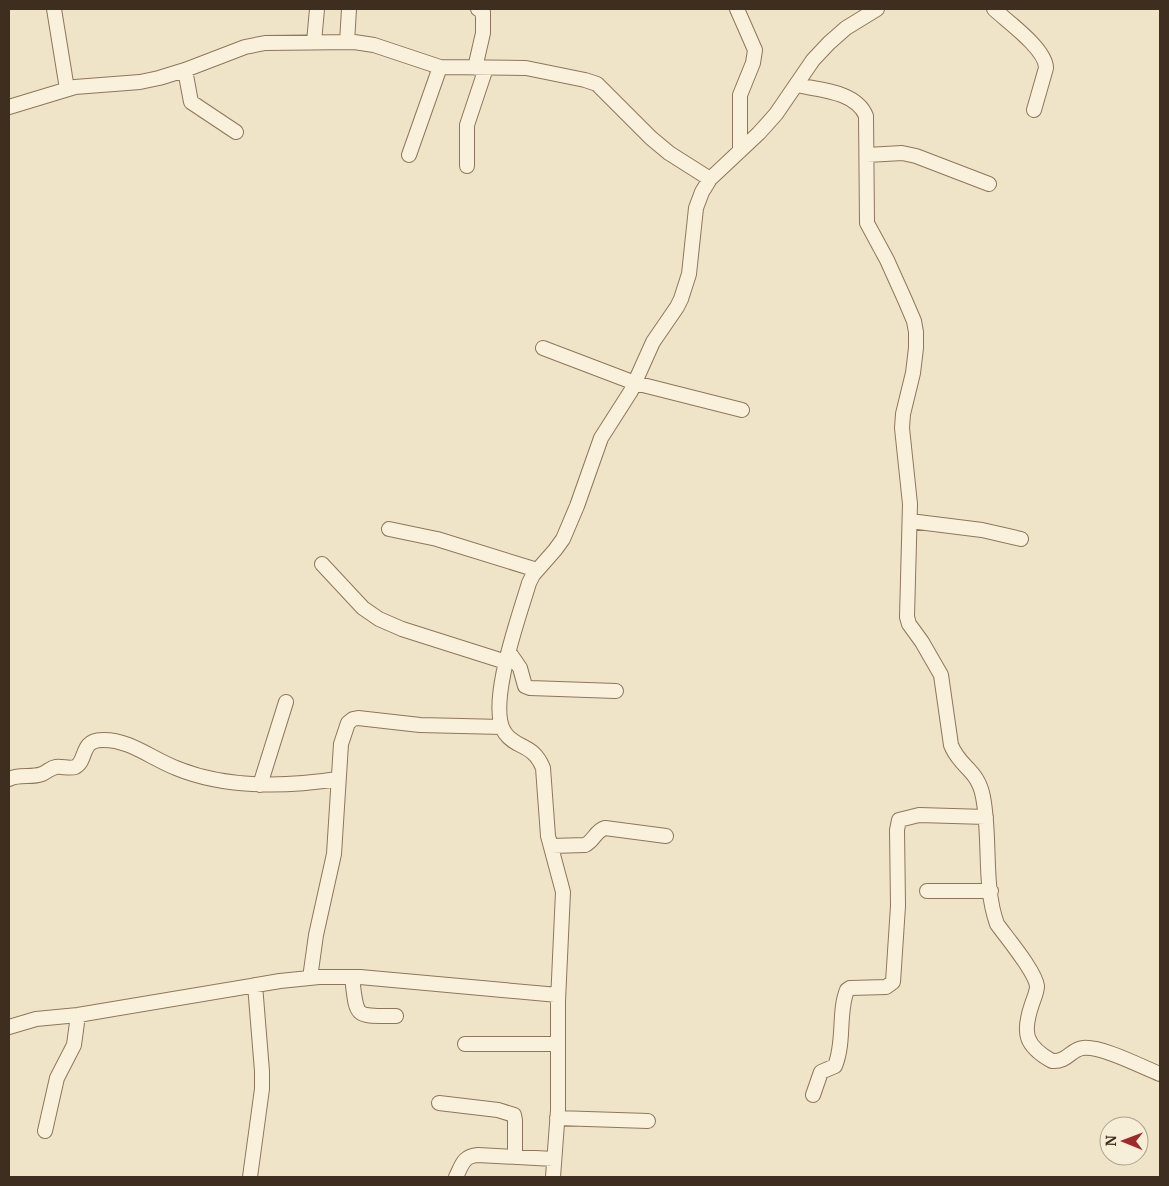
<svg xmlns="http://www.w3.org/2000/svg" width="1169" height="1186" viewBox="0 0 1169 1186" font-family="Merriweather,serif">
  <rect width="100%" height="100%" fill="#f0e4c8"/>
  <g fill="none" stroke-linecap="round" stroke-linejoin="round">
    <!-- minor casing -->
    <g stroke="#8d765c" stroke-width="16">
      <path id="minor" d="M54 9 67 89
        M737 9 755 50 753 63 740 95V151
        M994 9C1008 22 1046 49 1046 68L1034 110
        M314 42 317 9
        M347 42 349 9
        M475 68 483 33V12L478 9
        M185 70 191 102 236 132
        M796 85C819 90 856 91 866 116L867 223 887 260 905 300 914 321 916 332V348L913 373 903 414 902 428 910 504 907 617 909 624 922 642 941 675 951 745C960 768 978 769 983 797 991 838 983 885 997 924 1007 938 1035 971 1037 986 1037 992 1034 998 1032 1004 1022 1033 1025 1046 1052 1061 1068 1062 1071 1049 1083 1048 1102 1046 1142 1067 1160 1074
        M9 107 75 87 140 82 159 78 185 70 245 47 265 43 354 42 374 45 440 67 526 68 585 80 597 84 651 138 669 153 710 179
        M409 155 440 67
        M867 155 902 153 916 156 989 184
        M467 166V125L486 68
        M543 348 635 383 742 410
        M910 521 982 530 1021 539
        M389 529 437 539 537 570
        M322 564 363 608 379 619 402 629 506 662
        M509 652 520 668 525 686 530 688 616 691
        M9 779C19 774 32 778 42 774 47 772 50 768 56 767 62 766 69 769 75 767 87 762 80 740 102 740 129 739 152 759 176 768 227 789 285 787 338 779
        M260 785 286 702
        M551 846 585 845C594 841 595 831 605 828L666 836
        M927 891H991
        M352 977C357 1019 354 1016 396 1016
        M310 978 316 935 334 854 341 744 348 723 353 719 358 718 420 725 502 727
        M9 1027 36 1019 78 1015 280 981 319 977H360L558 995
        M465 1044H557
        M813 1095 821 1072 835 1066C845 1041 838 1012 847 990L850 988 886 987 893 982 898 906 897 830 899 820 919 815 986 817
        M439 1103 498 1110 514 1115 515 1120V1157
        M557 1118 648 1121
        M45 1131 57 1078 74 1045 78 1015
        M250 1177 262 1089V1071L255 985
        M456 1177C462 1165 463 1156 478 1155L554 1159
        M553 1177 558 1110V1001L563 892 548 836 543 768C533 743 516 749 505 733 486 706 520 614 529 583L533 575 555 550 563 539 577 506 601 438 631 391 653 342 677 307 681 299 689 274 696 208 702 192 710 179 759 133 776 114 813 60 829 43 846 28 877 9"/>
    </g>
    <!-- minor -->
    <use href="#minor" stroke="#faf1dc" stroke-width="14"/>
  </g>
  <!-- border -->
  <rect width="1169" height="1186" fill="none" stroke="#3d2e20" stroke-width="20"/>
  <!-- north arrow -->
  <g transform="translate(1124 1141) rotate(271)"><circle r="24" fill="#f7eed8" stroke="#ada18e"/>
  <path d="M0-4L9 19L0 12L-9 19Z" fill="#9e2a2b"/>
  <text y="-8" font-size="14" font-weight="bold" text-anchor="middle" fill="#3d2e20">N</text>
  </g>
</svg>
